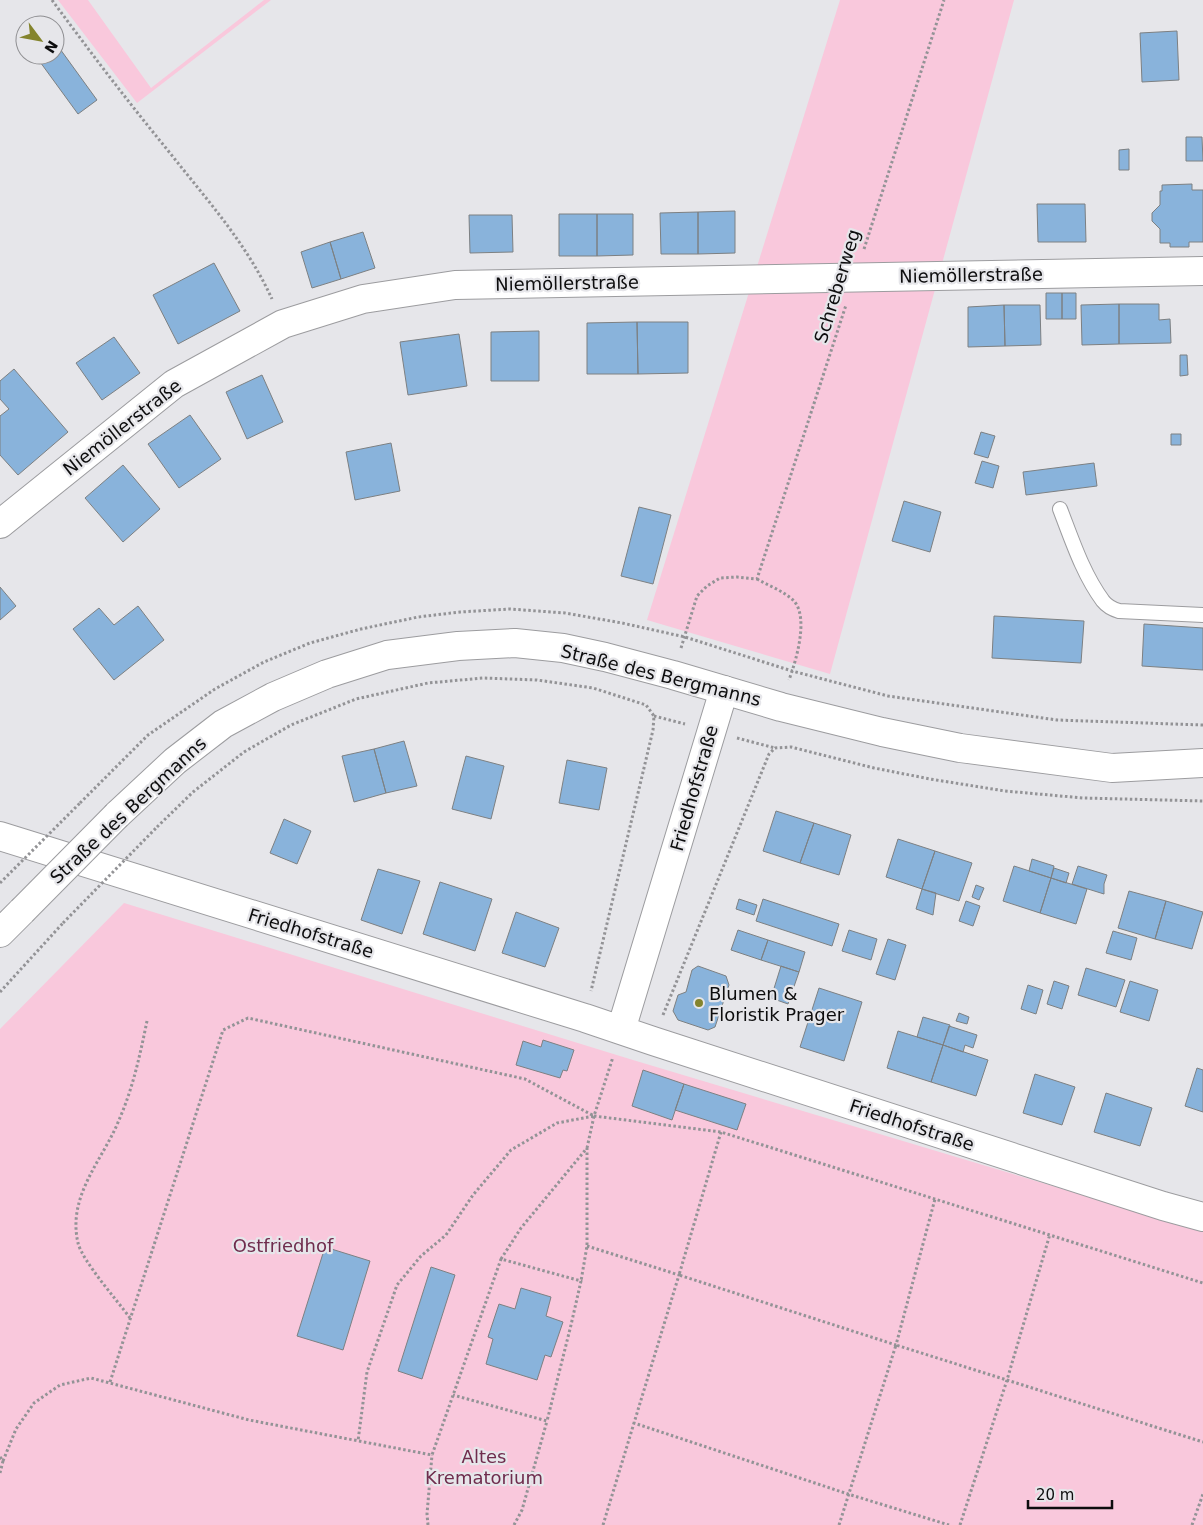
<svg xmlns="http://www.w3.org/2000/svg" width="1203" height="1525" viewBox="0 0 1203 1525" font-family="'DejaVu Sans',sans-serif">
  <rect width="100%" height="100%" fill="#e6e6ea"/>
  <!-- green -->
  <path fill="#f9c8dc" d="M58 0H88L151 88 264 0H271L137 103Z
    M840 0H1014L830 674 647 620Z
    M124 903 633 1060 1203 1231V1525H0V1029Z"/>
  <!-- building -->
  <path fill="#89b3db" stroke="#7d8082" d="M1177 31 1179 80 1142 82 1140 33Z
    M55 42 97 100 78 114 35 55H55Z
    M1186 137H1202L1203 161H1186Z
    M1129 149V170H1119V150Z
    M1192 184V190H1203V242H1189V247H1170V243H1160V229L1152 221V213L1160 205V191H1162V185Z
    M1037 204H1085L1086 242H1038Z
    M735 211V253L698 254V212Z
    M698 212V254H661L660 213Z
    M559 214H597V256H559Z
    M597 214H633V255L597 256Z
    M469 215H512L513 252 470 253Z
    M363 232 375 268 341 279 330 242Z
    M330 242 341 279 312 288 301 252Z
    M214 263 240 311 178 344 153 295Z
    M1046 293H1062V319H1046Z
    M1062 293H1076V319H1062Z
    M1119 304H1159V320L1170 319 1171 343 1119 344Z
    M1119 304V344L1082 345 1081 305Z
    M1004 305H1040L1041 345 1005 346Z
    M1004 305 1005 346 968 347V307Z
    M637 322H688V373L638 374Z
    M637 322 638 374H587V323Z
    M539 331V381H491V332Z
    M459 334 467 386 408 395 400 342Z
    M114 337 140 373 102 400 76 363Z
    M1180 355H1187L1188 375 1180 376Z
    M14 369 68 432 18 475 0 455V416L9 409 0 399V381Z
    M262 375 283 422 247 439 226 392Z
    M190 415 221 459 179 488 148 444Z
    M981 432 995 436 988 458 974 454Z
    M1171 434H1181V445H1171Z
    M391 443 400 491 355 500 346 452Z
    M982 461 999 466 993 488 975 483Z
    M1094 463 1097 486 1026 495 1023 472Z
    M123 465 160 509 123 542 85 498Z
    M904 501 941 512 930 552 892 541Z
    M639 507 671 515 653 584 621 576Z
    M0 587 16 606 0 620Z
    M138 606 164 640 114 680 73 629 99 608 114 625Z
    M994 616 1084 621 1081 663 992 658Z
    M1144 624 1203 628V670L1142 666Z
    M404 741 417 786 386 793 374 749Z
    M374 749 386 793 354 802 342 756Z
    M466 756 504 766 491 819 452 809Z
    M567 760 607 768 599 810 559 803Z
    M776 811 814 823 800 863 763 851Z
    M284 819 311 831 297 864 270 853Z
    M814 823 851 835 839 875 800 863Z
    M898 839 935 851 922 889 886 877Z
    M935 851 972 863 959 901 922 889Z
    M1032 859 1054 866 1051 878 1029 871Z
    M1014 866 1051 878 1040 913 1003 901Z
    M1078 866 1107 875 1104 884V894L1072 884Z
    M1054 868 1069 873 1066 883 1051 878Z
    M378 869 420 881 402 934 361 920Z
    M1051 878 1087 889 1076 924 1040 913Z
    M440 882 492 899 475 951 423 934Z
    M976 885 984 888 979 900 972 897Z
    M922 889 936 893 933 915 916 909Z
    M1129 891 1166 901 1155 939 1118 928Z
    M739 899 757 905 754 915 736 909Z
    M763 899 839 924 832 946 756 921Z
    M966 901 980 906 973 926 959 921Z
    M1166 901 1203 912 1192 949 1155 939Z
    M516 912 559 928 545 967 502 953Z
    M738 930 768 940 761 960 731 950Z
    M849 930 877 939 871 960 842 951Z
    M1113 931 1137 938 1131 960 1106 953Z
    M888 939 906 945 895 980 876 974Z
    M768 940 805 952 799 972 761 960Z
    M698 966 726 976 729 985 715 1027 708 1030 678 1020 673 1011 678 995 686 992 692 970Z
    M781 966 799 972 788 1004 771 998Z
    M1086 968 1125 980 1116 1007 1078 995Z
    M1054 981 1069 986 1062 1009 1047 1004Z
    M1130 981 1158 990 1149 1021 1120 1012Z
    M1028 985 1043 990 1036 1014 1021 1009Z
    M819 988 862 1002 844 1061 800 1047Z
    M959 1013 969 1017 967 1024 956 1021Z
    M923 1017 950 1025 943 1045 917 1037Z
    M949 1026 977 1035 973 1048 965 1045 963 1052 943 1045Z
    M898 1031 943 1045 931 1082 887 1068Z
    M543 1040 574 1050 567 1071 563 1070 560 1078 516 1065 523 1041 541 1047Z
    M943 1045 988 1060 976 1096 931 1082Z
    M1197 1068 1203 1070V1112L1185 1106Z
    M643 1070 684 1084 672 1120 632 1106Z
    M1035 1074 1075 1087 1062 1125 1023 1113Z
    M684 1084 746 1104 737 1130 675 1110Z
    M1106 1093 1152 1108 1140 1146 1094 1132Z
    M325 1247 370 1261 343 1350 297 1336Z
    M431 1267 455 1275 422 1379 398 1371Z
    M521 1288 551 1297 546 1316 563 1322 551 1357 545 1355 537 1380 486 1364 493 1339 488 1337 499 1304 515 1309Z"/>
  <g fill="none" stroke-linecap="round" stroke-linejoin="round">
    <!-- lane casing -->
    <g stroke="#9c9c9f" stroke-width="16">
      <path id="lane" d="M1060 509C1072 540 1083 574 1103 601 1107 606 1112 609 1119 611L1203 615"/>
    </g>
    <!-- street casing -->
    <g stroke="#9c9c9f" stroke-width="30">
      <path id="street" d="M0 524 174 384 283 324 363 299 455 285 1203 271
        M0 836 585 1018 653 1041 1163 1206 1203 1217
        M621 1030 724 690"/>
    </g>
    <!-- secondary casing -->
    <g stroke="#9c9c9f" stroke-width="30">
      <path id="secondary" d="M117 815 175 761 223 724 273 697 327 674 387 655 458 646 515 643 563 648 605 657 673 675 781 707 882 732 960 748 1112 768 1203 763
        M0 933 22 911"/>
    </g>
    <!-- path -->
    <path stroke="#939396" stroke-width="3" stroke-dasharray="2.5 2.5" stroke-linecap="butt" d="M52 0C90 52 129 103 170 153 207 200 247 244 272 299
      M864 249 944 0
      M757 579C769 586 784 591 794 601 809 618 796 661 789 680
      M681 648 697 596 707 586 720 578 737 577 757 579 846 305
      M654 716 685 724
      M737 738 775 748
      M80 803 148 735 215 689 264 662 310 643 361 629 418 617 460 612 510 609 565 613 622 623 685 637 792 671 888 696 1057 720 1203 725
      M157 827 193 792 244 752 291 725 356 699 428 683 483 678 537 680 593 688 646 705 654 716 653 730 591 991
      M0 992 63 923
      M663 1015 769 754 775 748 791 747 874 768 930 779 1005 791 1083 798 1203 801
      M594 1116 721 1132 1203 1283
      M721 1132 679 1275 896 1345 935 1199
      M587 1148 594 1116 613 1057
      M587 1246 679 1275 634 1423 848 1494 949 1525
      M501 1259 521 1228 587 1148V1246L581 1281
      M130 1318C117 1300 83 1262 78 1243 67 1195 103 1160 119 1120 133 1088 140 1055 147 1021
      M110 1382 223 1030 248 1018 525 1079 594 1116 557 1123 511 1150 473 1195 446 1235 421 1256 397 1285 367 1372 358 1441
      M0 1457 3 1461 0 1473
      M3 1461 16 1429 34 1403 60 1385 91 1378 249 1420 432 1455 501 1259 581 1281 571 1325 547 1421 453 1395
      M428 1525 427 1514 432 1455
      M514 1525 522 1510 547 1421
      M603 1525 634 1423
      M839 1525 896 1345 1203 1442
      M960 1525 1007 1380 1050 1234
      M1192 1525 1203 1494"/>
    <!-- lane -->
    <use href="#lane" stroke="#fff" stroke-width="14"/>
    <!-- street -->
    <use href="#street" stroke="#fff" stroke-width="28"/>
    <!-- secondary -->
    <use href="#secondary" stroke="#fff" stroke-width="28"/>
    <!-- secondary-bridge casing -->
    <g stroke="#9c9c9f" stroke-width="30" stroke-linecap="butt">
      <path id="secondary-bridge" d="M22 911 117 815"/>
    </g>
    <!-- path-bridge -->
    <path stroke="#939396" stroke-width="3" stroke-dasharray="2.5 2.5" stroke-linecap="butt" d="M0 883 80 803
      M63 923 157 827"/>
    <!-- secondary-bridge -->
    <use href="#secondary-bridge" stroke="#fff" stroke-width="28"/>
  </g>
  <!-- markers -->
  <circle fill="#84842d" stroke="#e6e6ea" stroke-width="2" cx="699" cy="1003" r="5"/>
  <g text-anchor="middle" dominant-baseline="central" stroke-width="4.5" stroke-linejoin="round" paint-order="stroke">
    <!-- street labels -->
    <g font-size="18" fill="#0d0d0e" stroke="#e6e6ea">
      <text transform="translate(971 275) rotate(-1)">Niemöllerstraße</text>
      <text transform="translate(567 283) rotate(-1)">Niemöllerstraße</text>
      <text transform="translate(837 286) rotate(-73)">Schreberweg</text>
      <text transform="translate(122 427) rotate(-38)">Niemöllerstraße</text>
      <text transform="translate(661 675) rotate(14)">Straße des Bergmanns</text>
      <text transform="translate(694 788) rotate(-74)">Friedhofstraße</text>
      <text transform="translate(128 810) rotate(-43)">Straße des Bergmanns</text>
      <text transform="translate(311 933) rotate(17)">Friedhofstraße</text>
      <text transform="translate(912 1125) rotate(18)">Friedhofstraße</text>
    </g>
    <!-- poi labels -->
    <g font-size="18" fill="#0d0d0e" stroke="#e6e6ea" text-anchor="start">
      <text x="709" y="993">Blumen &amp;<tspan x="709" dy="21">Floristik Prager</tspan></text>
    </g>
    <!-- park labels -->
    <g font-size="18" fill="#6f2c4d" stroke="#e6e6ea">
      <text x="283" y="1245">Ostfriedhof</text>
      <text x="484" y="1456">Altes<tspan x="484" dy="21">Krematorium</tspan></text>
    </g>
  </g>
  <!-- north arrow -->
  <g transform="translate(40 40) rotate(122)"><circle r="24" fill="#e6e6ea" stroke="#8f8f92"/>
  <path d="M0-4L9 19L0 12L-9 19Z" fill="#84842d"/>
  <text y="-8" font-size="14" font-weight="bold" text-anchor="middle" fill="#0d0d0e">N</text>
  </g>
  <!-- scale -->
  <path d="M1028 1500v8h84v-8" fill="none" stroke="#0d0d0e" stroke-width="2.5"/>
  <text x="1036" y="1500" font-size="15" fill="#0d0d0e" stroke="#e6e6ea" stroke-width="4" paint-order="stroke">20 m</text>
</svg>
